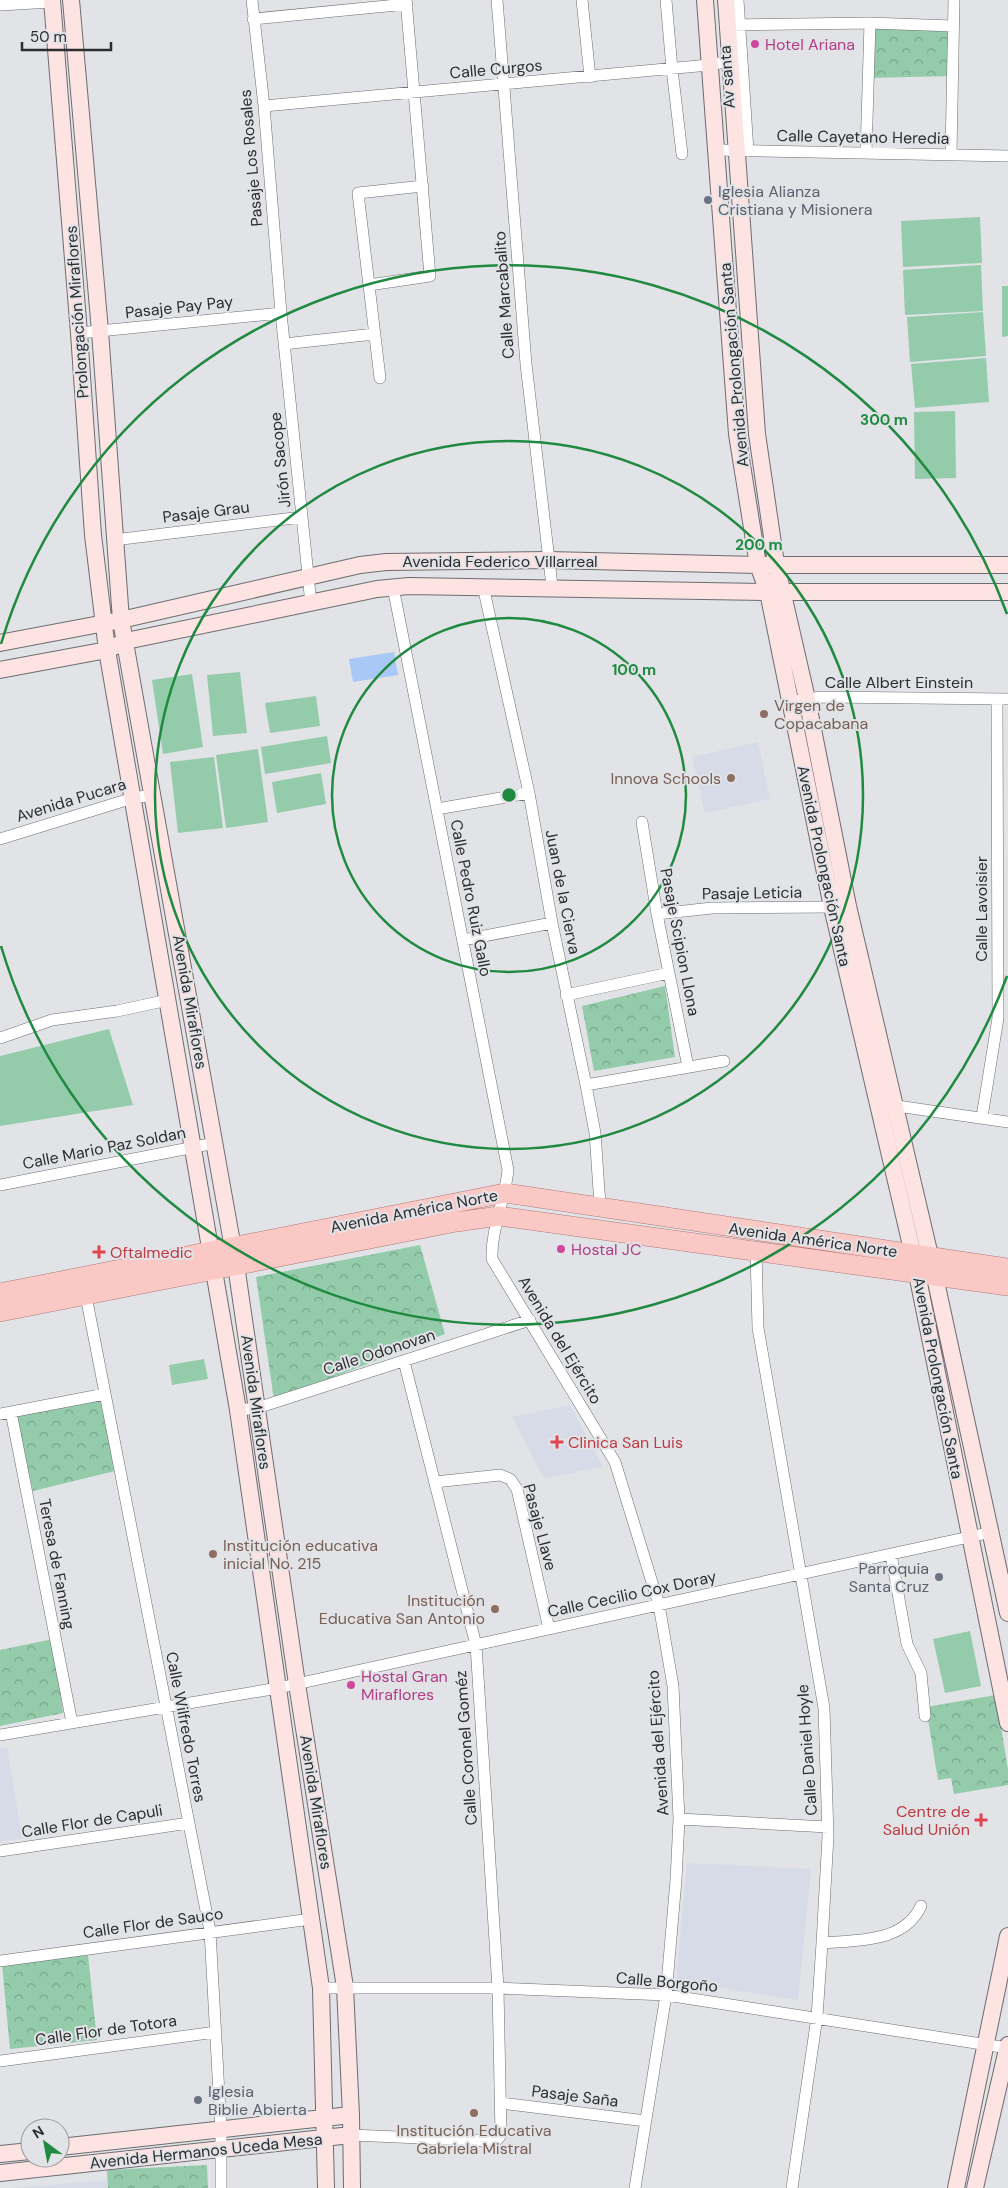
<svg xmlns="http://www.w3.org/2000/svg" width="1008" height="2188" viewBox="0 0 1008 2188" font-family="'DM Sans',sans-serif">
  <defs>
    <pattern id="forest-crowns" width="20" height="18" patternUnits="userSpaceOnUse" patternTransform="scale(1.25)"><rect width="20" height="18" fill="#94ccab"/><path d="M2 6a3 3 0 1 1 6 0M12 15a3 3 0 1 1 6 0" fill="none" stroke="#79a68c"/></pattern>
  </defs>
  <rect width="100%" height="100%" fill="#e1e3e7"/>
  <!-- built -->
  <path fill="#d6dbe7" d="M758 742 770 799 705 813 692 757Z
    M570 1405 603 1467 544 1478 512 1417Z
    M7 1747 22 1838 0 1842V1748Z
    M687 1863 811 1869 798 2000 676 1981Z
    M110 2180V2188H12L85 2182Z"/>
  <!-- forest -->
  <path fill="url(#forest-crowns)" d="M870 23 953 26 952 76 869 78Z
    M665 986 675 1057 594 1071 582 1006Z
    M420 1245 445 1334 274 1400 256 1277Z
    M107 1399 119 1470 33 1491 16 1415Z
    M53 1639 63 1713 0 1726V1650Z
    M996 1695 1008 1770V1785L954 1794 951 1778 938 1780 926 1707Z
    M88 1955 97 2040 10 2049 2 1964Z
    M207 2165 208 2188H108L107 2170Z"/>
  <!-- pitch -->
  <path fill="#94ccab" d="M980 217 982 263 903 267 901 221Z
    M981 265 983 311 905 315 903 270Z
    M1002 286H1008V336L1002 337Z
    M983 312 986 356 910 362 907 317Z
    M986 358 989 402 915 408 911 364Z
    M955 411 956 478 915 479 914 412Z
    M240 672 247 733 213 736 207 675Z
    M192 674 203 747 163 754 152 680Z
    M316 696 320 726 270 733 265 703Z
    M327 736 331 763 265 774 261 747Z
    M258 749 268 822 226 828 216 755Z
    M214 757 223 828 178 833 170 762Z
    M321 773 326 804 277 813 272 782Z
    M109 1029 133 1105 0 1126V1056Z
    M204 1359 208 1379 172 1385 169 1365Z
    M970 1631 981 1686 945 1693 933 1639Z"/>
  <!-- water -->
  <path fill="#a8c9f5" d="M394 652 398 675 353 682 349 659Z"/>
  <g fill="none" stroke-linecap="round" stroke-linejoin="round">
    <!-- street casing -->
    <g stroke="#6c6d71" stroke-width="12">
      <path id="street" d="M252 0 264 106 281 313 311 604
        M497 0 526 364 552 586
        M582 0 590 77
        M666 0 672 69 682 154
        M738 0 748 151
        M0 5 52 2
        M253 19 407 4
        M727 25 870 23 953 26
        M264 106 709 65 730 61
        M718 150 1008 156
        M866 153 870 23
        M951 155 954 0
        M369 285 430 276 406 0
        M79 333 281 313
        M284 344 374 334
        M380 378 358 193 423 186
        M114 540 302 517
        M483 586 529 793 552 923 586 1085 595 1133 600 1205
        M393 587 508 1170C505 1200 491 1229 492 1259L615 1462 659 1605 673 1686 679 1819 676 1880 666 1995 635 2188
        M800 700 822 697 1008 699
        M437 809 529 793
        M642 822 657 914 688 1067
        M0 839 133 798 153 795
        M657 914 712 908 837 907
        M463 940 552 923
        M566 995 669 973
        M0 1038 52 1020 117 1011 168 1000
        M586 1085 724 1061
        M890 1105 1008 1122
        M982 1117 998 1018 997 699
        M0 1185 215 1143
        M756 1252 758 1328 824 1708 828 1836 822 1943 817 2017 792 2188
        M85 1291 210 1931 221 2130V2188
        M238 1410 257 1408 530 1320
        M11 1412 72 1723
        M0 1414 105 1394
        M435 1482 500 1475 510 1479 517 1489 549 1629
        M891 1554 907 1644 921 1673 925 1716
        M0 1735 278 1688 992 1532
        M679 1819 828 1827
        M0 1851 189 1823
        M822 1943C857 1940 904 1943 921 1906
        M0 1961 311 1919
        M321 1988H498L666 1995 1008 2048
        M0 2061 216 2032
        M501 2103 646 2121
        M351 2135 490 2141 497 2140 501 2135 498 1988 476 1645 404 1361"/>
    </g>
    <!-- secondary casing -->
    <g stroke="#6c6d71" stroke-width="18">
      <path id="secondary" d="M52 0 79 333 93 535 107 650 238 1410 321 1988 326 2188
        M71 0 100 331 121 620 236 1265 297 1684 345 1987 351 2115 352 2188
        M705 0 737 434 758 565 768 592 832 907 913 1254 1008 1723
        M726 0 757 434 776 564 807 699 848 906 935 1277 1008 1613
        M0 643 121 620 360 565 386 562 548 560 758 565H1008
        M0 670 107 650 126 641 377 589 409 586 768 592H1008
        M60 2147 351 2115
        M0 2154 30 2151
        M0 2173 351 2135
        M956 2188 1008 1936
        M975 2188 1008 2045"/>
    </g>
    <!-- primary casing -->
    <g stroke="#b07a77" stroke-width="20">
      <path id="primary" d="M0 1293 505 1193 1008 1268
        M0 1312 456 1222 499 1216 1008 1286"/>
    </g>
    <!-- street -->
    <use href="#street" stroke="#fff" stroke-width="11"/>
    <!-- secondary -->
    <use href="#secondary" stroke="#fde3e2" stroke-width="16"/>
    <!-- primary -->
    <use href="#primary" stroke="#fac8c5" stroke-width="19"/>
  </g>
  <!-- distance rings -->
  <g fill="none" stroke="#208a41" stroke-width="2.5">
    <circle cx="509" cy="795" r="177"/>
    <circle cx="509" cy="795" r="354"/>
    <path d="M1007 976A530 530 0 0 1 1 946M1 644A530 530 0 0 1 1007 614"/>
  </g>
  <!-- markers -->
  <g fill="#d1479c" stroke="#e1e3e7" stroke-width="2">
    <circle cx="755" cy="44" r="5"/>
    <circle cx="561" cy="1249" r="5"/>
    <circle cx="351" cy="1685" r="5"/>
  </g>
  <g fill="#6b7280" stroke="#e1e3e7" stroke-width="2">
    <circle cx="708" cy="200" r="5"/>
    <circle cx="939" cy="1577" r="5"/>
    <circle cx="198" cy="2100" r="5"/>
  </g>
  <g fill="#8d6e63" stroke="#e1e3e7" stroke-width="2">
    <circle cx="764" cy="714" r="5"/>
    <circle cx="731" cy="778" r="5"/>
    <circle cx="213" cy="1554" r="5"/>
    <circle cx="495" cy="1609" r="5"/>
    <circle cx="474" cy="2113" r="5"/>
  </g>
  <g fill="#e0444e" stroke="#e1e3e7" stroke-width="2">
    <path d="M96.5 1244.5h5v5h5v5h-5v5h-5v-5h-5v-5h5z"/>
    <path d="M554.5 1434.5h5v5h5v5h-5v5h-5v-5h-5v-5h5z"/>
    <path d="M978.5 1812.5h5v5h5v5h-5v5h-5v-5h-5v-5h5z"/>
  </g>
  <g text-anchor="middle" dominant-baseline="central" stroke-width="4" stroke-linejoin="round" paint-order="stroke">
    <!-- hotel labels -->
    <g font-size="16" fill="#b23c85" stroke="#e1e3e7" text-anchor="start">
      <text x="765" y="44">Hotel Ariana</text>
      <text x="571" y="1249">Hostal JC</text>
      <text x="361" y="1676">Hostal Gran<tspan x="361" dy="18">Miraflores</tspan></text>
    </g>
    <!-- street labels -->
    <g font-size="16" fill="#2c2d2e" stroke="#e1e3e7">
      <text transform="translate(496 69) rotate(-5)">Calle Curgos</text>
      <text transform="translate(727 77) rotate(-94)">Av santa</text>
      <text transform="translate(863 137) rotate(1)">Calle Cayetano Heredia</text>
      <text transform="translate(251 158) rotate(-95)">Pasaje Los Rosales</text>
      <text transform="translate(504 295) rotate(-94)">Calle Marcabalito</text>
      <text transform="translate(179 307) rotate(-6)">Pasaje Pay Pay</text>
      <text transform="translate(77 312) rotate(-94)">Prolongación Miraflores</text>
      <text transform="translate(734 365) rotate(-95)">Avenida Prolongación Santa</text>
      <text transform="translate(280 460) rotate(-96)">Jirón Sacope</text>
      <text transform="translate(206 512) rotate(-7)">Pasaje Grau</text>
      <text x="500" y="561">Avenida Federico Villarreal</text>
      <text x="899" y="682">Calle Albert Einstein</text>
      <text transform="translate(71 800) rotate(-17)">Avenida Pucara</text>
      <text transform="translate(824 866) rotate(78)">Avenida Prolongación Santa</text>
      <text transform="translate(563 892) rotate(79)">Juan de la Cierva</text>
      <text transform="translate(752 893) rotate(-1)">Pasaje Leticia</text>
      <text transform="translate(471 898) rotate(79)">Calle Pedro Ruiz Gallo</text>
      <text transform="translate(981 909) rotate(-90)">Calle Lavoisier</text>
      <text transform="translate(680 942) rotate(79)">Pasaje Scipion Llona</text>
      <text transform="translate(190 1002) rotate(80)">Avenida Miraflores</text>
      <text transform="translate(104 1148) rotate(-11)">Calle Mario Paz Soldan</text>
      <text transform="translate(414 1211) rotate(-11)">Avenida América Norte</text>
      <text transform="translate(813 1240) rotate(8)">Avenida América Norte</text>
      <text transform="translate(560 1340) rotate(59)">Avenida del Ejército</text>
      <text transform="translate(379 1352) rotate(-18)">Calle Odonovan</text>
      <text transform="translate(938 1378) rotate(79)">Avenida Prolongación Santa</text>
      <text transform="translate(256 1402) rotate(82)">Avenida Miraflores</text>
      <text transform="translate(540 1527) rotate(75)">Pasaje Llave</text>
      <text transform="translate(57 1564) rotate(79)">Teresa de Fanning</text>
      <text transform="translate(632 1594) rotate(-12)">Calle Cecilio Cox Doray</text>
      <text transform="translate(186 1727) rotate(79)">Calle Wilfredo Torres</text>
      <text transform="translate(658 1743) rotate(-94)">Avenida del Ejército</text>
      <text transform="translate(466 1748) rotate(-94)">Calle Coronel Goméz</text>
      <text transform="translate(807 1750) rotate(-94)">Calle Daniel Hoyle</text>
      <text transform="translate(316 1802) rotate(81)">Avenida Miraflores</text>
      <text transform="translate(92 1821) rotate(-9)">Calle Flor de Capuli</text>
      <text transform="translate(153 1923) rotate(-8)">Calle Flor de Sauco</text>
      <text transform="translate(667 1982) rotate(5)">Calle Borgoño</text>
      <text transform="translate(106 2030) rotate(-8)">Calle Flor de Totora</text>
      <text transform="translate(575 2096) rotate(7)">Pasaje Saña</text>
      <text transform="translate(206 2151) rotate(-6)">Avenida Hermanos Uceda Mesa</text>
    </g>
    <!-- worship labels -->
    <g font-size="16" fill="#5b616d" stroke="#e1e3e7" text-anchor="start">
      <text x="718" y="191">Iglesia Alianza<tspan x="718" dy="18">Cristiana y Misionera</tspan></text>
      <text x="929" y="1568" text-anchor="end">Parroquia<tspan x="929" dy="18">Santa Cruz</tspan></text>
      <text x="208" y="2091">Iglesia<tspan x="208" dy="18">Biblie Abierta</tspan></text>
    </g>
    <!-- education labels -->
    <g font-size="16" fill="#785e54" stroke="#e1e3e7" text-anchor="start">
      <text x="774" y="705">Virgen de<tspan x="774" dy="18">Copacabana</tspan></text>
      <text x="721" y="778" text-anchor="end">Innova Schools</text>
      <text x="223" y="1545">Institución educativa<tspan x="223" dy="18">inicial No. 215</tspan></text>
      <text x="485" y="1600" text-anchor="end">Institución<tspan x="485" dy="18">Educativa San Antonio</tspan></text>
      <text x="474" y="2130" text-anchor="middle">Institución Educativa<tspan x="474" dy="18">Gabriela Mistral</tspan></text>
    </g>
    <!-- health labels -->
    <g font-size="16" fill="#be3a42" stroke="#e1e3e7" text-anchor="start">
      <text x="110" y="1252">Oftalmedic</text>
      <text x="568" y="1442">Clinica San Luis</text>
      <text x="970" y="1811" text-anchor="end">Centre de<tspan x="970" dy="18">Salud Unión</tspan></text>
    </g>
  </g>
  <circle cx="509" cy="795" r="8" fill="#208a41" stroke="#e1e3e7" stroke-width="2.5"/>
  <g font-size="15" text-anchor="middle" font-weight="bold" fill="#208a41" stroke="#e1e3e7" stroke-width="4" stroke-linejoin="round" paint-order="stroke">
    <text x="884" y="425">300 m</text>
    <text x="759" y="550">200 m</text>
    <text x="634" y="675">100 m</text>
  </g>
  <!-- north arrow -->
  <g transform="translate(45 2143) rotate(328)"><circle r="24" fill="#e1e3e7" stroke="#999a9d"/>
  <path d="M0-4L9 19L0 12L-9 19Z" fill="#208a41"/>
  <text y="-8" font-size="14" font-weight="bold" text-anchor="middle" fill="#2c2d2e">N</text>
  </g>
  <!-- scale -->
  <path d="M22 42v8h89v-8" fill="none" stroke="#2c2d2e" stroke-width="2.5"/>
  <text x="30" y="42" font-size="15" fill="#2c2d2e" stroke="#e1e3e7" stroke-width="4" paint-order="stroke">50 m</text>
</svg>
